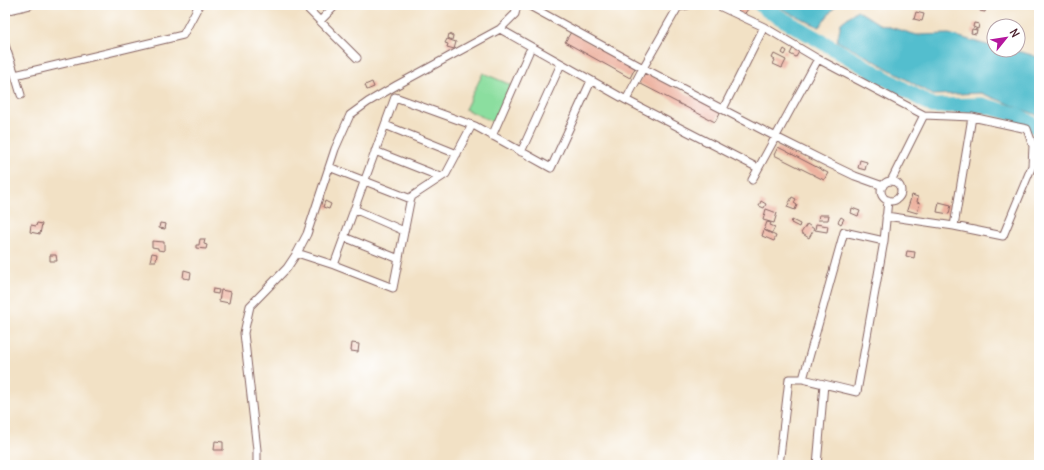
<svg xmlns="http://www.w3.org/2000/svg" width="1044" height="470" viewBox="0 0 1044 470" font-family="Delius,sans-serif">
  <rect width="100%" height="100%" fill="#fff"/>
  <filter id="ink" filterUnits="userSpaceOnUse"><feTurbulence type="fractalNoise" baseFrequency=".025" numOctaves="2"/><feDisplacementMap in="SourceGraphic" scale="8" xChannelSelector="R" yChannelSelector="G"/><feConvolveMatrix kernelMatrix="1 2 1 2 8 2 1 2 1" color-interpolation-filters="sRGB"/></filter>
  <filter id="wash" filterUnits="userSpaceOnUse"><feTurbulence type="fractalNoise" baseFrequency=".012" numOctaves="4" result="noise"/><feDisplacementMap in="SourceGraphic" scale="16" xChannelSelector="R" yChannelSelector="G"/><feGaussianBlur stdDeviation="0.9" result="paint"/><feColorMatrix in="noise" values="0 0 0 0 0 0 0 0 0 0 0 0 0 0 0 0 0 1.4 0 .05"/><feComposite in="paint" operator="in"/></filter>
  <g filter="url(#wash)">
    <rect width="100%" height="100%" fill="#f2e1c5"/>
    <!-- green -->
    <path fill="#8bde9f" stroke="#6a7e65" d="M483 73 511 85 493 122 465 109Z"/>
    <!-- water -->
    <path fill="#53bece" stroke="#4e6e7c" d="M777 5H836L819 27 780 8Z
      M857 10 879 24 917 35 949 34 994 47V50C1010 50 1024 51 1039 58V116L981 93 933 95 873 60 837 41 841 23Z"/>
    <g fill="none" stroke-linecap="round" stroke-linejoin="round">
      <!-- river -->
      <path stroke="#53bece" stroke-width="15" d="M761 5 767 10 933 106 982 105 1018 115 1039 129"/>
    </g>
    <g id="blocks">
      <!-- building -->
      <path fill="#edb2a0" d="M739 5 741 7 742 5 748 9 743 16 737 12 739 10 736 8Z
        M981 6 986 8 985 12 980 11Z
        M916 12 924 14 922 21 914 19Z
        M974 23 979 24 978 29 973 27Z
        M972 29 977 30 976 34 971 33Z
        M571 32 635 68 630 78 565 42Z
        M449 34 453 36 452 40 448 38Z
        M447 39 456 42 454 49 447 47 448 44 445 43Z
        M794 46 800 50 796 57 790 54Z
        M784 49 787 51 785 55 782 53Z
        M774 54 786 60 782 68 773 64 775 60 772 58Z
        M645 72 721 111 715 122 639 83Z
        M372 82 374 87 367 90 365 85Z
        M778 147 828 173 824 180 774 155Z
        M860 160 867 162 865 170 858 168Z
        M912 195 918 197 917 202 920 203 917 213 907 210Z
        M792 197 796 199 794 203 797 205 795 210 787 207Z
        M325 201 331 204 329 209 323 207Z
        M761 201 766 204 764 208 759 206Z
        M939 202 951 205 949 214 937 212Z
        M852 208 860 211 858 216 851 213Z
        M766 209 777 213 774 223 763 220Z
        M819 215H829L828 220H818Z
        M841 217 844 219 841 224 838 222Z
        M792 220 800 224 799 227 791 223Z
        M767 222 771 223 770 225 775 227 772 233 764 230Z
        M37 223 42 224 40 234 30 232 31 225 36 226Z
        M160 223 166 224 165 229 159 228Z
        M807 224 814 229 809 238 801 233Z
        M816 224 828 226 827 232 815 230Z
        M764 230 776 236 774 241 762 236Z
        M200 239H205L204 244 207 245 206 249 196 248V245H199Z
        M152 241 164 242V251L158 250V248L152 247Z
        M907 251 915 252 914 258 906 256Z
        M152 253 157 254 156 261H150Z
        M50 255H56L57 261H50Z
        M184 270 191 272 190 279 183 278Z
        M213 289 219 290 218 294 212 293Z
        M221 290 231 292 229 303 219 301Z
        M352 343 359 344 358 352 351 351Z
        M215 441 223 442V450H214Z"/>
    </g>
  </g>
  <g filter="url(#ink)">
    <use href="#blocks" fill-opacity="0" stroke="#856361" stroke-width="1"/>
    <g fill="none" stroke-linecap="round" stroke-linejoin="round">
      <!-- street casing -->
      <g stroke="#856361" stroke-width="9">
        <path id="street" d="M304 5 357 58
          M528 5 643 68 776 137 830 164 855 176 883 186
          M688 5 678 7 643 68 626 100 758 168
          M717 5 764 27 818 59 924 115 972 117 954 226
          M5 11 30 5
          M320 21 336 5
          M500 29 626 100
          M5 45 15 75
          M21 95 15 75 183 35 199 5
          M723 109 764 27
          M385 125 457 154
          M492 136 529 52
          M375 151 441 177
          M521 152 561 64
          M329 167 411 199
          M752 180 818 59
          M891 181 924 115
          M881 191a10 10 0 1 1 20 0a10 10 0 1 1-20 0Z
          M354 209 404 231
          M886 216 954 226 1003 236 1032 166 1033 146 1027 129 972 117
          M344 237 399 259
          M884 241 844 232 803 379 857 392 884 241 888 200
          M297 253 334 265 393 288 411 197 446 174 472 125
          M334 265 395 97 475 126 551 168 591 81
          M257 465V450L244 333 250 306 287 268 297 253 307 234 335 149 350 115 368 102 397 85 500 29 515 14 517 5
          M779 465 789 379H803
          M817 465 824 384"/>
      </g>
      <!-- street -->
      <use href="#street" stroke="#fff" stroke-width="7"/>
    </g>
  </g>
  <!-- margin -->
  <rect width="1044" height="470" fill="none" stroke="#fff" stroke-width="20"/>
  <!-- north arrow -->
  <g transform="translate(1006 38) rotate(60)"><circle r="19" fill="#ffffff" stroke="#b7a5aa"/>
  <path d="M0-3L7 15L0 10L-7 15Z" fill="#b5179e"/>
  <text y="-6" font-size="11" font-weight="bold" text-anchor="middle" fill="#4a1f2b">N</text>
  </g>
</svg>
